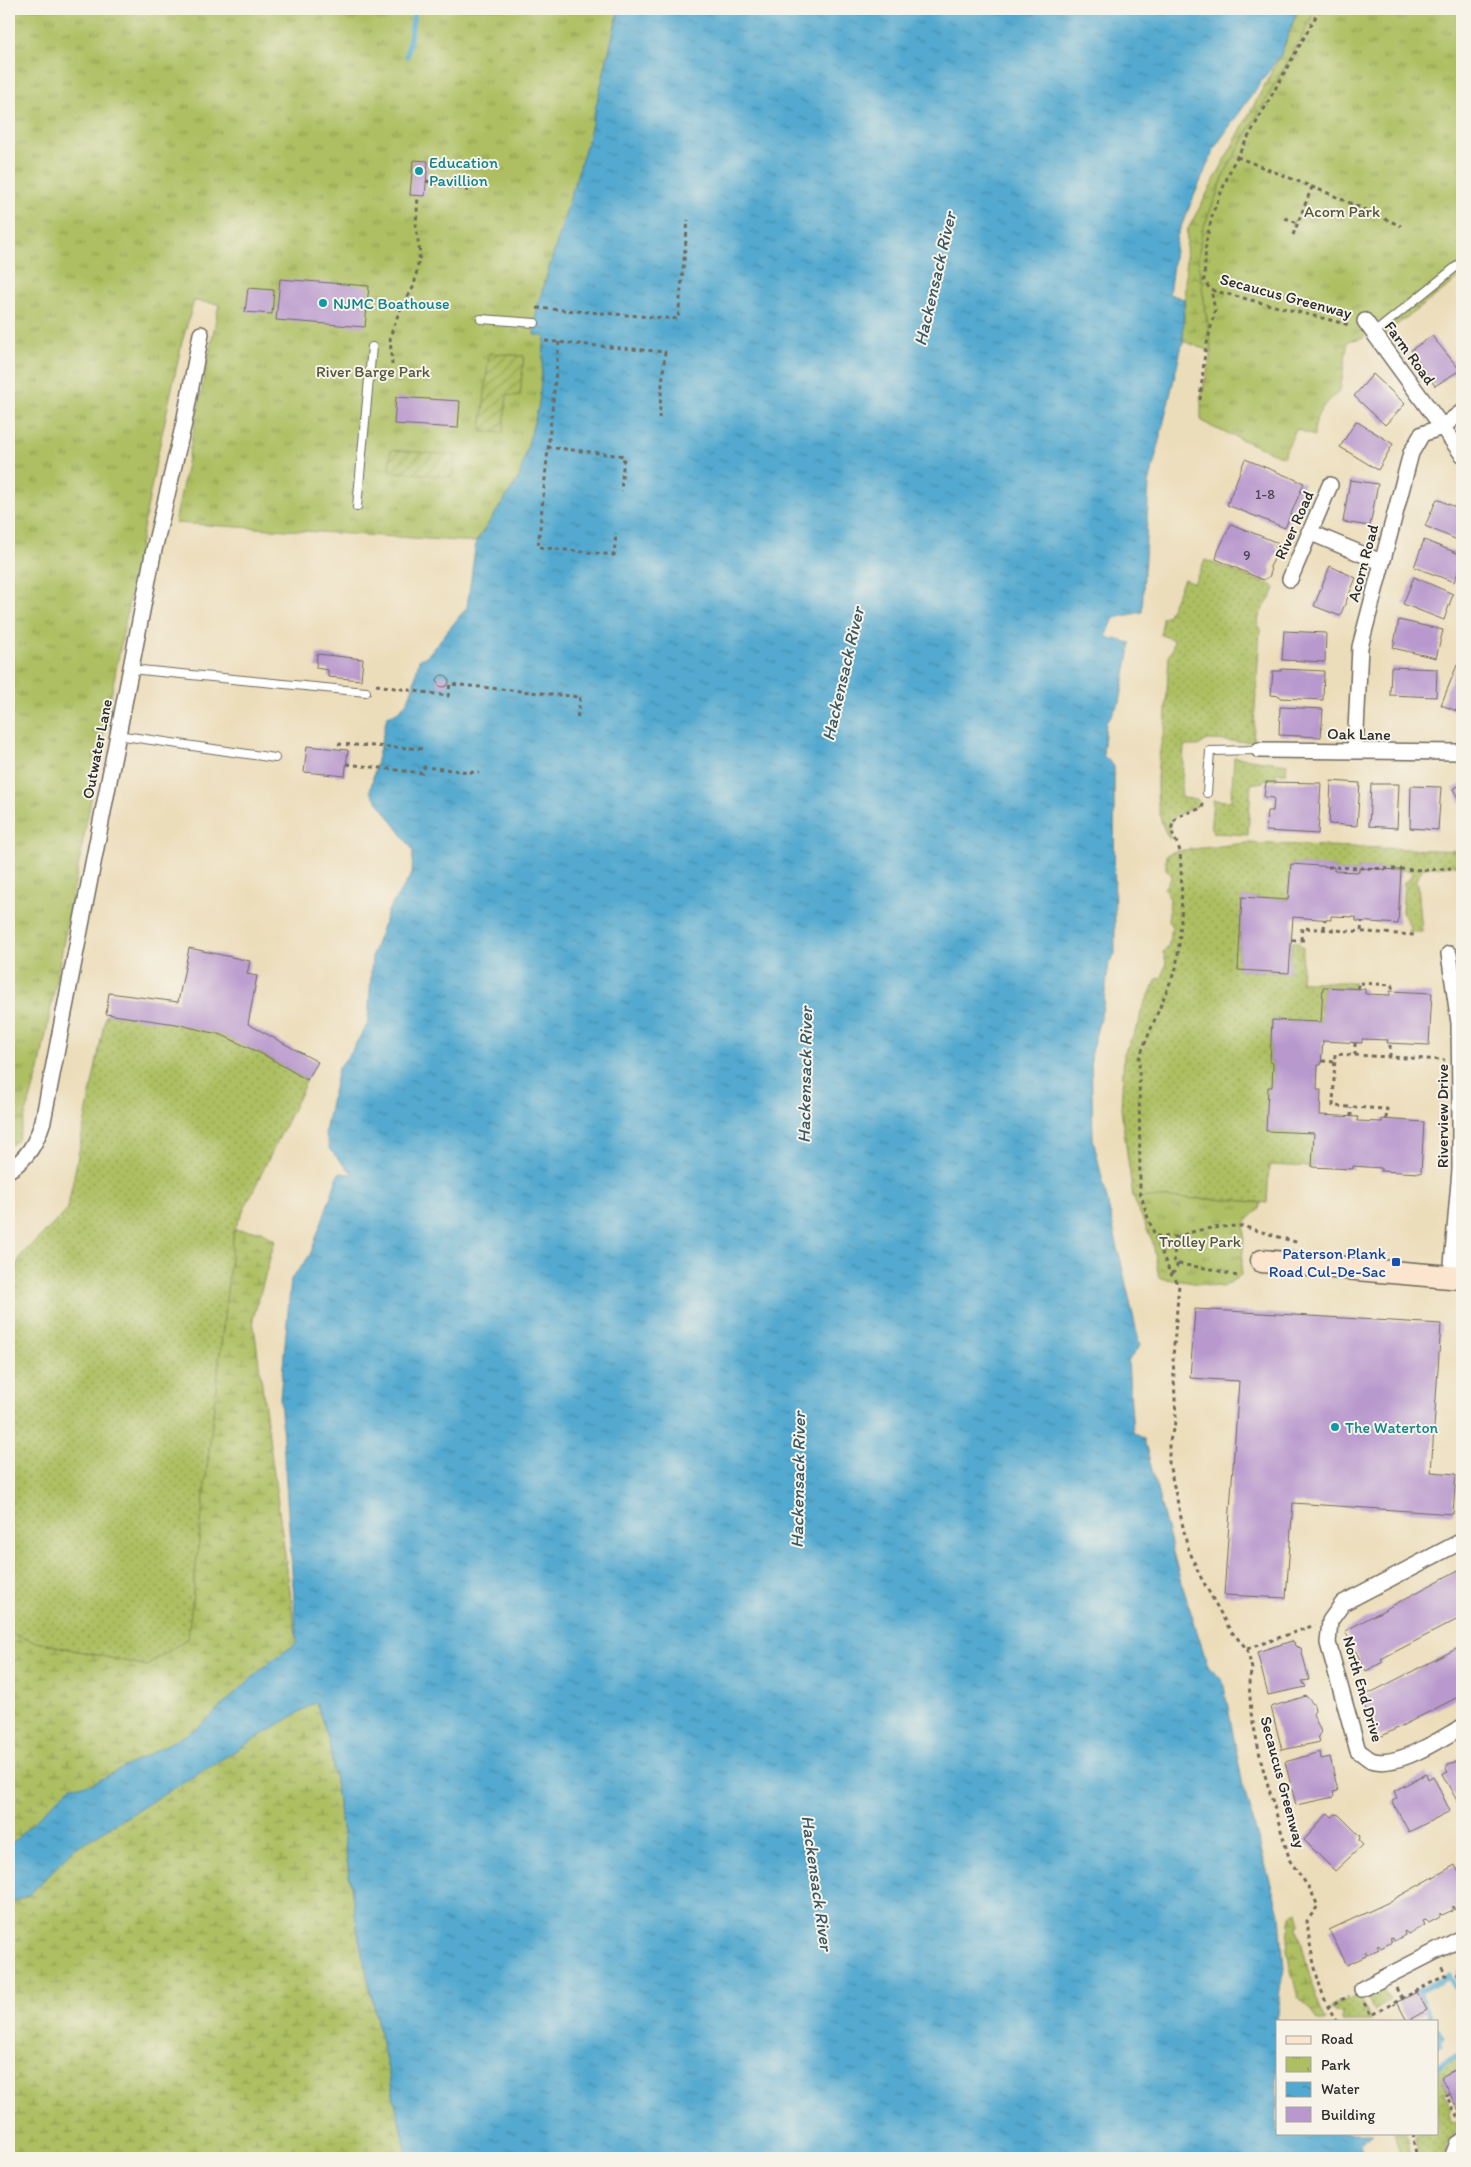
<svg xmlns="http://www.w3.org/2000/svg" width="1471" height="2167" viewBox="0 0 1471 2167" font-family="Itim,sans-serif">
  <defs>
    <pattern id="grass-dots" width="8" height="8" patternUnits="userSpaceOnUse" patternTransform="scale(1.25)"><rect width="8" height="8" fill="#adbf62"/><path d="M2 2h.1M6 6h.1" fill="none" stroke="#8d9b51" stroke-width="1.8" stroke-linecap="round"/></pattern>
    <pattern id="wetland-marsh" width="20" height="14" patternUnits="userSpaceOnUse" patternTransform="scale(1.25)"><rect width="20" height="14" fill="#adbf62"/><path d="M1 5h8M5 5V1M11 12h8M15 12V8" fill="none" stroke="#8d9b51"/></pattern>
    <pattern id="park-tufts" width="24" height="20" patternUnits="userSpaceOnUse" patternTransform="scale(1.25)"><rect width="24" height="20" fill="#adbf62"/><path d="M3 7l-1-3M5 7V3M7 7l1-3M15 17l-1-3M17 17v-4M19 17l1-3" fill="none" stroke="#8d9b51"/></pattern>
    <pattern id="garden-furrows" width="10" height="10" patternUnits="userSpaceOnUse" patternTransform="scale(1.25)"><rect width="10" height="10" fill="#adbf62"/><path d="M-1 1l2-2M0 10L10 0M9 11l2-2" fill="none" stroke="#8d9b51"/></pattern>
    <pattern id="water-ripples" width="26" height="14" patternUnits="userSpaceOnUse" patternTransform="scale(1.25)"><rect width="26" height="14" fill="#52a9cf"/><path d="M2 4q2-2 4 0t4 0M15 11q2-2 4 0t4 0" fill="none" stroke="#448aa8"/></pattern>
  </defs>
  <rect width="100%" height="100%" fill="#f7f3e8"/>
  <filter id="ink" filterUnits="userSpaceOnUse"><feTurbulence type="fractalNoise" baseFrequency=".02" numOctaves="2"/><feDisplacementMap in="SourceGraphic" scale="10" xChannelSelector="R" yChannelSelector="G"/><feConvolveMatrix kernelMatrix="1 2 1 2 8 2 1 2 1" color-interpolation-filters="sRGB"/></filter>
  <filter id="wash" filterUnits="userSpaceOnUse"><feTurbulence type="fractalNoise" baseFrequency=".0096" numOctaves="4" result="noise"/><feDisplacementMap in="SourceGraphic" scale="20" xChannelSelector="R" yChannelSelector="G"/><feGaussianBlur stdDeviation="1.12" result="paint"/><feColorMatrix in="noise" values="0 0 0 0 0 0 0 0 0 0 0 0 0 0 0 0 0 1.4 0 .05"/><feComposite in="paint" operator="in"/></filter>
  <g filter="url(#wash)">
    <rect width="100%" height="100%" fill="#ecddba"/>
    <!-- grass -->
    <path fill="url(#grass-dots)" stroke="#6c7546" d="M1205 560 1273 586 1275 588C1271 603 1253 612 1260 630L1253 742 1207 740 1198 746H1184L1181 798 1197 799 1200 804C1182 815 1166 812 1170 839 1151 815 1156 756 1165 729L1169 655 1172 650 1174 640 1161 635 1162 618 1168 615 1184 579 1194 583Z
      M1234 757 1287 764 1286 773H1276V780L1266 779 1263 782 1251 784 1248 835 1213 833 1211 822 1213 800 1231 801Z
      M1246 843 1462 851V865L1423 868 1415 881 1418 884 1422 932H1408L1410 926 1402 912 1404 882 1409 880 1413 871 1359 868 1358 872 1334 871V867L1291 864 1288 900 1242 897 1238 970 1289 973 1292 942H1298L1303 948 1301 982H1355V988L1323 987 1321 1022 1272 1020 1270 1062 1273 1063 1272 1087H1268L1266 1131 1314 1133 1312 1167 1269 1165 1267 1203 1234 1200 1133 1197 1121 1109 1124 1053 1139 1024 1141 1011 1157 979 1162 978 1166 962 1163 952 1168 947 1172 927 1168 921 1170 899 1164 888 1171 879V874L1166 869V855L1176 851Z
      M106 1014C143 1018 188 1022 223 1035 252 1047 279 1064 307 1080L234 1230 188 1638 147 1666 32 1641 9 1633V1278L23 1253 67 1211Z
      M1383 1989 1391 2001 1374 2011 1368 1998Z
      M1357 1995 1360 1997 1372 2021H1342V2014L1334 2013 1331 2009 1333 2005Z
      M1462 2054V2068L1441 2077 1448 2092 1444 2094 1451 2108 1449 2113 1452 2122 1456 2123 1462 2119V2130C1451 2136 1445 2144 1443 2156L1440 2158H1420L1415 2139 1416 2133H1437V2067Z"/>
    <!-- wetland -->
    <path fill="url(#wetland-marsh)" stroke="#6c7546" d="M1298 9H1315L1302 36 1226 171 1202 231 1200 274 1212 352 1183 341 1187 231 1281 54Z
      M234 1230 261 1231 275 1240 253 1319 297 1643 329 1742 359 1939 402 2134 409 2158H9V1633L32 1641 147 1666 188 1638Z
      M1298 1911 1301 1924 1298 1927C1305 1958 1312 1992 1326 2021H1318L1312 2010 1298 1997 1290 1968 1287 1949 1291 1915Z
      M1394 2133H1406L1410 2158H1401Z"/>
    <!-- park -->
    <path fill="url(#park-tufts)" stroke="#6c7546" d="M9 9H619L589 136 537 308 534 334 545 336 539 404 519 478 476 542 175 523 219 304 194 301 182 342 156 462 39 1070 18 1140 9 1146Z
      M1315 9H1462V276L1383 335 1376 326 1363 338 1348 341 1340 391C1322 406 1315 413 1314 436L1296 429 1283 457 1212 427 1201 420V397L1212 352 1198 259 1202 231 1226 171 1302 36Z
      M1133 1197 1234 1200 1261 1203 1260 1208 1245 1223 1241 1275 1223 1287 1159 1278 1153 1243Z"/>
    <!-- garden -->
    <path fill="url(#garden-furrows)" stroke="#6c7546" d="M489 353 524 356 520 396 507 395 503 433 481 431Z
      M391 450 455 455 453 477 389 471Z"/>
    <!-- water -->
    <path fill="url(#water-ripples)" stroke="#3e6a7d" d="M619 9H1298L1281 54 1215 147 1177 236 1169 294 1184 299 1183 341 1149 484 1142 612 1114 618 1106 637 1131 643 1120 702 1106 723 1103 755 1114 766 1115 954 1109 963 1103 1008 1091 1052 1093 1138 1140 1346 1128 1361 1133 1432 1144 1439 1179 1575 1208 1666 1223 1681 1243 1786 1280 1916 1284 1968 1277 2021V2133H1373L1360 2143 1364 2158H409L402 2134 359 1939 329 1742 316 1702 74 1849 30 1894 9 1905V1846L71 1786 92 1784 198 1728 268 1663 297 1643 280 1397 291 1279 310 1255 339 1173 353 1174 330 1150 325 1132 338 1068 349 1055 368 1023 372 956 389 909 412 874 413 850 370 791 387 716C413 710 413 682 419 660L428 655 467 607 476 542 519 478 539 404 545 336 534 335 537 308 589 136Z"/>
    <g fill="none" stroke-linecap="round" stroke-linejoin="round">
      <!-- stream -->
      <path stroke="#52a9cf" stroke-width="5.5" d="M9 22 15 9
        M407 56 415 9
        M1433 2021 1417 1992 1449 1976 1456 1989 1459 1988 1462 1993
        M1437 2029 1442 2038 1438 2041 1441 2045 1437 2047
        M1437 2067 1462 2054"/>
    </g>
    <g id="blocks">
      <!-- building -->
      <path fill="#b898cd" d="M413 160 428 161 425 196 410 195Z
        M280 279 369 286 365 327 276 320Z
        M248 288 274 290 272 314 245 312Z
        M1432 336 1460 370 1435 386 1411 350Z
        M1373 374 1405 404 1385 425 1354 396Z
        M396 397 460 401 458 428 394 424Z
        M1356 421 1393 444 1378 470 1340 447Z
        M1245 459 1304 483 1285 528 1227 505Z
        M1350 480 1378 484 1370 526 1343 522Z
        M1437 499 1462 510V542L1425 526Z
        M1231 524 1278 543 1275 547 1279 549 1270 567 1271 572 1269 577 1263 580 1216 559 1218 551Z
        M1424 540 1462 555V563L1454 582 1414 567Z
        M1330 566 1356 578 1340 616 1314 606Z
        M1414 577 1453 594 1444 620 1403 604Z
        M1399 620 1443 630 1436 658 1393 648Z
        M1284 631 1326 633 1325 662 1282 660Z
        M317 654 363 659 361 680 328 677V670L316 668Z
        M1457 665 1462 667V713L1441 705Z
        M1391 667 1437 669 1436 697 1390 695Z
        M1281 669 1324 671 1323 700 1280 698V696L1271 695 1273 671H1281Z
        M437 681a6 6 0 1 1 12 0a6 6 0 1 1-12 0Z
        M1280 707 1323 709 1321 737 1279 735Z
        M307 746 348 750 345 776 304 772Z
        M1331 781 1360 783 1357 826 1329 824Z
        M1266 782 1321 783 1318 834 1266 831 1267 811H1273L1274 798 1264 797Z
        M1371 784H1399L1397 828 1369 826Z
        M1462 784V805L1453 789Z
        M1411 786 1441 787 1438 830 1410 828Z
        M1291 864 1334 867V871L1359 872V868L1401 870 1398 924 1356 921V917L1331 916V920L1293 917 1289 973 1238 970 1242 897 1288 900Z
        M189 948 250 961 247 974 257 976 248 1024 318 1062 307 1080 266 1056 222 1035 176 1024 106 1014 109 993 178 1002Z
        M1323 987 1365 989V994L1390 995V991L1432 993 1429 1045 1387 1043 1388 1040 1362 1039V1043L1323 1041 1321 1065H1318L1317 1090H1321L1320 1115 1358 1117 1357 1121 1382 1122V1119L1424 1122 1421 1173 1381 1171V1168L1353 1166V1169L1312 1167 1314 1133 1266 1131 1268 1087H1272L1273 1063 1270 1062 1272 1020 1321 1022Z
        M1195 1309 1441 1324 1431 1472 1456 1474 1453 1514 1293 1503 1286 1598 1224 1595 1239 1381 1190 1378Z
        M1462 1568V1617L1381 1659 1383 1662 1366 1671 1345 1631Z
        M1292 1641 1294 1642 1295 1646 1301 1648 1309 1680 1302 1681 1306 1687 1268 1695 1257 1652Z
        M1462 1646V1695L1380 1737 1360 1698Z
        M1306 1696 1314 1705 1315 1710 1313 1714 1321 1732 1318 1736 1320 1742 1282 1750 1271 1707Z
        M1320 1752 1321 1759 1330 1757 1338 1791 1333 1792 1334 1797 1296 1805 1285 1762Z
        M1462 1760V1805L1460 1806 1442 1774 1448 1771 1446 1768 1448 1764Z
        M1426 1774 1428 1779 1433 1776 1450 1811 1409 1832 1392 1801 1397 1798 1394 1791Z
        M1328 1813 1332 1817 1336 1814 1339 1815 1360 1836 1359 1841 1363 1845 1335 1871 1304 1840Z
        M1455 1865 1462 1879V1906L1455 1910 1453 1906V1911L1442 1916 1440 1913V1917L1429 1923 1426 1920 1423 1921 1425 1925 1408 1934 1405 1931 1404 1932 1405 1935 1394 1941 1392 1938 1390 1939 1392 1942 1381 1948 1379 1945 1377 1946 1379 1949 1367 1955 1366 1951 1364 1952 1366 1956 1347 1965 1329 1930 1387 1903Z
        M1462 1970V1985L1456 1973Z
        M1417 1992 1427 2010 1407 2021 1397 2002Z
        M1458 2068H1462V2111L1459 2112 1441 2077Z"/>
    </g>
  </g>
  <g filter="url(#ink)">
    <use href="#blocks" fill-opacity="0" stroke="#6f695d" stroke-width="1"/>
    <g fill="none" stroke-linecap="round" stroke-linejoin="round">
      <!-- lane casing -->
      <g stroke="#6f695d" stroke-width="10">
        <path id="lane" d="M481 319 535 323
          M1374 333 1462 262
          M357 507 372 347
          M130 669 366 692
          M117 735 275 758
          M1207 793 1210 751 1259 750"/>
      </g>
      <!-- street casing -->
      <g stroke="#6f695d" stroke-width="18">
        <path id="street" d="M1365 321 1462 454
          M1309 532 1381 562
          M1290 579 1330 485
          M1259 750 1459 752
          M1355 751 1360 647 1411 453 1422 434 1442 427 1462 412
          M1449 954 1459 1023 1460 1095V1170L1451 1277
          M9 1170C28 1158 36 1143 43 1121L153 554 184 423 201 334
          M1462 1541 1343 1603 1330 1621 1328 1643 1358 1751C1362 1753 1367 1758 1371 1760 1397 1769 1440 1739 1462 1727
          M1362 1989 1462 1938
          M1452 2158 1457 2145 1462 2142"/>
      </g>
      <!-- secondary casing -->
      <g stroke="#6f695d" stroke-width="25">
        <path id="secondary" d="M1262 1261 1462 1278"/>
      </g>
      <!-- path -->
      <path stroke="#6f695d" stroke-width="3" stroke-dasharray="4 4" stroke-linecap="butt" d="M1320 9 1232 166 1213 212 1206 242 1204 281 1211 290 1350 325
        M1454 9 1462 25
        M1237 157 1330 194 1401 226
        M426 181 471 191
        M1285 218 1298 223
        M1293 235 1312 187
        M537 308 678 319 688 220
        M545 341 665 352 659 418
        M559 342 538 547 614 555 616 533
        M392 365 390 337 399 312 414 286 420 254 416 227 418 196
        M1200 400 1205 352 1215 310 1211 290
        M547 447 624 456 621 491
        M376 685 448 696 450 684 580 697 577 720
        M338 744 426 749
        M347 764 422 773 424 767 479 773
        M1328 867 1427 870 1451 868
        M1324 929 1325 919
        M1361 931 1362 922
        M1292 940H1304
        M1301 940 1302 928 1414 935
        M1358 989V983L1392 985V991
        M1355 1055V1042
        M1390 1057V1043
        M1322 1061 1335 1062
        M1351 1117V1108
        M1386 1119 1387 1109 1333 1106 1335 1054 1445 1060
        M1156 1236 1177 1237
        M1178 1264 1174 1272 1170 1273 1148 1218 1140 1192 1139 1058 1176 968C1182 929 1183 892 1180 853 1179 842 1167 832 1174 821 1180 813 1193 812 1202 808L1203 804
        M1170 1273 1179 1284 1173 1357 1176 1419 1169 1444V1464L1178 1504 1187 1545 1199 1574 1230 1630 1247 1649 1252 1669 1249 1681 1251 1713 1262 1765 1290 1861 1310 1889 1318 1906 1307 1921C1310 1951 1319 1996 1336 2021
        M1237 1276 1212 1269 1178 1264 1174 1260 1175 1240C1186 1229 1226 1226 1242 1226L1299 1243
        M1247 1649 1315 1625
        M1396 1988 1402 1998
        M1364 2003 1371 2015 1394 2003 1395 2005
        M1394 2003 1446 1975 1441 1966
        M1327 2007 1349 1996
        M1449 2094 1446 2095 1457 2116 1461 2114
        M1414 2133 1413 2139 1417 2158"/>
      <!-- lane -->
      <use href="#lane" stroke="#fff" stroke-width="8"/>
      <!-- street -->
      <use href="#street" stroke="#fff" stroke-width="15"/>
      <!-- secondary -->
      <use href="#secondary" stroke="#fbe5cf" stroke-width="22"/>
    </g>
  </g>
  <!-- markers -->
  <g fill="#0f9aa8" stroke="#f7f3e8" stroke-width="2">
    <circle cx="419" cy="171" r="5"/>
    <circle cx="323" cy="303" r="5"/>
    <circle cx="1335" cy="1427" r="5"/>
  </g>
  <rect fill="#1a4fb4" stroke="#f7f3e8" stroke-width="2" x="1391" y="1257" width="10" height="10" rx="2.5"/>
  <g text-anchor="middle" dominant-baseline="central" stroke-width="4" stroke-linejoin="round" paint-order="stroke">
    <!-- number labels -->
    <g font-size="14" fill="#4e4654">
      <text x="1265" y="494">1-8</text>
      <text x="1247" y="555">9</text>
    </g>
    <!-- culture labels -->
    <g font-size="16" fill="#0d838f" stroke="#f7f3e8" text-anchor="start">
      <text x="429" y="162">Education<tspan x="429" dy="18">Pavillion</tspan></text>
      <text x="333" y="303">NJMC Boathouse</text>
      <text x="1345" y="1427">The Waterton</text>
    </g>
    <!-- park labels -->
    <g font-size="16" fill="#52573c" stroke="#f7f3e8">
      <text x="1342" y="211">Acorn Park</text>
      <text x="373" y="371">River Barge Park</text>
      <text x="1200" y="1241">Trolley Park</text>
    </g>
    <!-- street labels -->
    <g font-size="16" fill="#2b2b2b" stroke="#f7f3e8">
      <text transform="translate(1286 296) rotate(15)">Secaucus Greenway</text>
      <text transform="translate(1410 353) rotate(54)">Farm Road</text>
      <text transform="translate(1294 525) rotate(-66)">River Road</text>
      <text transform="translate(1363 563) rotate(-75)">Acorn Road</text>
      <text transform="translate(1359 734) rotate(1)">Oak Lane</text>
      <text transform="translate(97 749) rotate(-79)">Outwater Lane</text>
      <text transform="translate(1442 1116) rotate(-90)">Riverview Drive</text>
      <text transform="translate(1363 1689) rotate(74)">North End Drive</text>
      <text transform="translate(1283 1782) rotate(75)">Secaucus Greenway</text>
    </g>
    <!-- transit labels -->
    <g font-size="16" fill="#164399" stroke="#f7f3e8" text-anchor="end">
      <text x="1386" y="1253">Paterson Plank<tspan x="1386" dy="18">Road Cul-De-Sac</tspan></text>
    </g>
    <!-- water labels -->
    <g font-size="18" font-style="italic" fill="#395764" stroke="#f7f3e8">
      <text transform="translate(935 279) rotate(-77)">Hackensack River</text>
      <text transform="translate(843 674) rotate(-77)">Hackensack River</text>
      <text transform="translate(805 1075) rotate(-89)">Hackensack River</text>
      <text transform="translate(798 1480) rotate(-89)">Hackensack River</text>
      <text transform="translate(817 1883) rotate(82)">Hackensack River</text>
    </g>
  </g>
  <!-- margin -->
  <rect width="1471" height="2167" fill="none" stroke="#f7f3e8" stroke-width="30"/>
  <!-- legend -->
  <rect x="1276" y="2020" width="162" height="115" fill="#f7f3e8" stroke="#a5a39c"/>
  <rect x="1286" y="2036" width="25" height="8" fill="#fbe5cf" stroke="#a5a39c"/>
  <text x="1321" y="2044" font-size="15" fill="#2b2b2b">Road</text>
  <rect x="1286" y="2057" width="25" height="15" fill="url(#park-tufts)" stroke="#a5a39c"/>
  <text x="1321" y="2070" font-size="15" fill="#2b2b2b">Park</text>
  <rect x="1286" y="2082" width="25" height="15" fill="url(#water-ripples)" stroke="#a5a39c"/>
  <text x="1321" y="2094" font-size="15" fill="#2b2b2b">Water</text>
  <rect x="1286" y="2107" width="25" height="15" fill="#b898cd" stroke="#a5a39c"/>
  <text x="1321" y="2120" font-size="15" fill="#2b2b2b">Building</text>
</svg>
